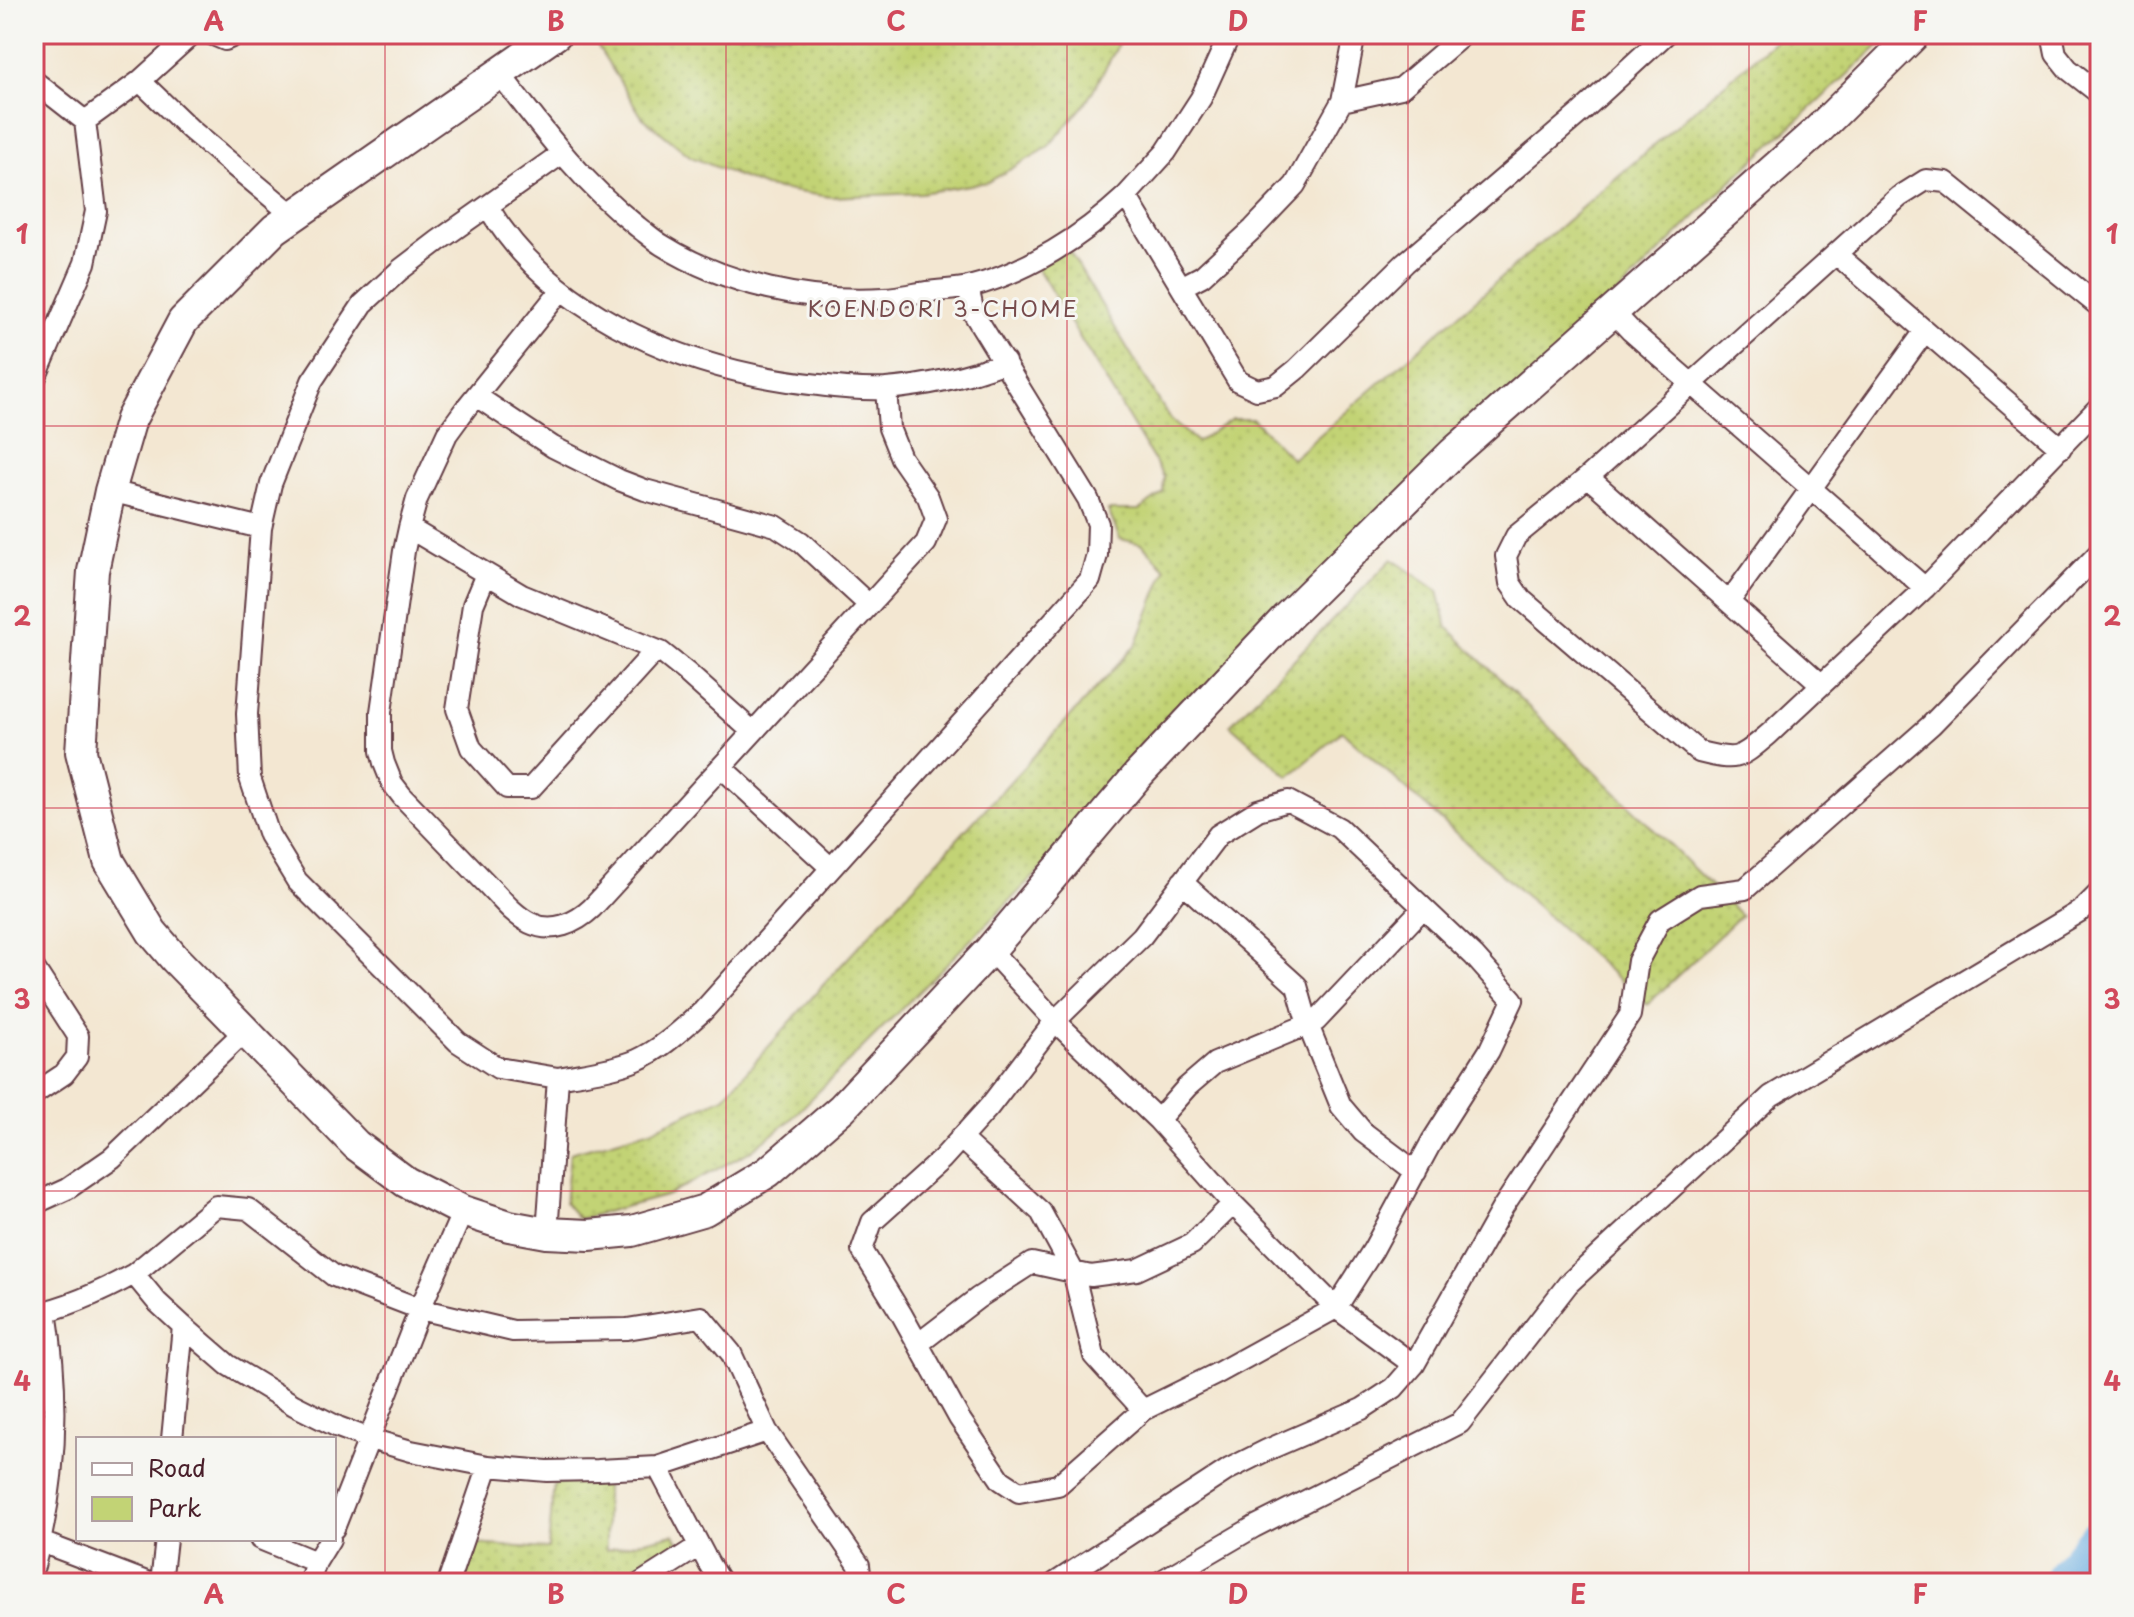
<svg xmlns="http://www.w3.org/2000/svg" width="2134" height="1617" viewBox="0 0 2134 1617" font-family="'Playpen Sans',sans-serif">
  <defs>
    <pattern id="green-dots" width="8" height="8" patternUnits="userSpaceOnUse" patternTransform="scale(2)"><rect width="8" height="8" fill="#c2d375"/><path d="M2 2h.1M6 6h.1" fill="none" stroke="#a8b565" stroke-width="1.8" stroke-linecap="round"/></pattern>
  </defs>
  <rect width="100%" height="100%" fill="#f6f6f2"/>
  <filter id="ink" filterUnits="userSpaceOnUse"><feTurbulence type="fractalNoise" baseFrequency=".0125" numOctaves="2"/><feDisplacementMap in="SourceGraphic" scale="16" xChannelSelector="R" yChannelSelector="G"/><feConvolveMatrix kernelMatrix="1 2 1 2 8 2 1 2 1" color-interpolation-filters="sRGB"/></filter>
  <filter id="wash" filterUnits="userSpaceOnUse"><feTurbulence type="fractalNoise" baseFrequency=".006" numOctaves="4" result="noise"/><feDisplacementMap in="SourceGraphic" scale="32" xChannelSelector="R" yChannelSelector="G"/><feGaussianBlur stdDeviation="1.8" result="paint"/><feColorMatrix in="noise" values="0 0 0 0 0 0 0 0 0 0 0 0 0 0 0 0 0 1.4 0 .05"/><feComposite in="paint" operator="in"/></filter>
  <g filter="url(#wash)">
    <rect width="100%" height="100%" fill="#f3e7d2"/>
    <!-- green -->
    <path fill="url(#green-dots)" stroke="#867950" stroke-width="2" d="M602 34H1121L1116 49 1086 103 1047 148 988 182 920 193 831 197 765 187 691 157 642 117 594 40Z
      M1782 34H1892L1729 183 786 1124 749 1152 669 1195 579 1219 565 1203 570 1153 651 1130 724 1097 824 984 1136 645 1166 569 1142 544 1120 539 1108 510H1139L1163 493 1164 477 1037 267 1068 249 1170 419 1197 442 1232 419H1253L1292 459Z
      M1392 559 1438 591 1447 627 1741 915 1647 1005 1342 731 1289 777 1230 725Z
      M606 1481V1550L674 1534 680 1545 625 1583H462L475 1544 548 1549 554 1483Z"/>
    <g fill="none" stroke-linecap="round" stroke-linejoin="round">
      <!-- river -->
      <path stroke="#6caee1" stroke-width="46" d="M2066 1583 2100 1541"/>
    </g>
  </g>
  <g filter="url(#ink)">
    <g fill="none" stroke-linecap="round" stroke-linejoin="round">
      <!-- street casing -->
      <g stroke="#633d44" stroke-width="24">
        <path id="street" d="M211 34 225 40 238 34
          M1230 34 1201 98 1166 152 1126 196 1238 381 1257 390 1276 386 1297 369 1405 263 1580 113 1666 34
          M2052 34 2056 54 2068 69 2100 94
          M500 74C543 130 582 183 638 227 646 233 654 240 662 245 726 285 810 303 885 298 899 297 913 294 927 292 941 290 956 290 969 287 1028 272 1083 236 1126 196
          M34 81 85 121 96 211 85 263 34 381
          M140 81 192 34
          M1342 101 1401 88 1464 34
          M85 121 140 81 191 130 294 216
          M488 207C555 320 695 372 819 385 841 388 865 390 886 389 925 386 968 376 1005 362
          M1836 254 2061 448
          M1181 287 1202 276 1253 229 1295 185 1342 101 1355 34
          M561 290 466 408 447 434 417 499 409 528 404 551 381 712V751L384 763 392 783 402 796C429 824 457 853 484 881 498 895 512 914 530 923 553 934 576 923 592 908L926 543 936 519 928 497 901 458 889 428 886 389
          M2100 307 1946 182 1926 180 1899 197 1588 477 1516 536 1506 556 1510 583 1521 599 1699 752C1739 762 1739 759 1769 734L1925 588 2100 406
          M1612 311 1631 331 1925 588
          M476 396 553 447 619 480 645 490 776 526 801 542 869 605
          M1588 477 1821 684
          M110 491 261 528 271 484 312 381 363 304 400 270 438 241 561 154
          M261 528 247 714 250 778 269 835 297 881 458 1042 498 1068 558 1078
          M409 528 522 595 661 652 686 672 753 732
          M486 574 473 605 457 709 471 748 507 788H531L656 650
          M1729 602 1925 331
          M721 767 831 868
          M1288 801 1339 828 1474 956 1513 1000 1489 1051 1432 1141 1373 1250 1336 1308 1216 1374 1143 1410 1058 1485 1019 1492 1001 1480 959 1418 902 1315 862 1250 872 1222 942 1159 989 1107 1055 1021 1142 936 1218 835 1258 810Z
          M1182 882 1297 986 1308 1025 1341 1106 1363 1132 1416 1172
          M990 950 1055 1021 1158 1120 1233 1204 1336 1308 1414 1365 1394 1388 1362 1409 1267 1450 1229 1469 1055 1583
          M34 968 78 1036 77 1057 64 1074 34 1094
          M1158 1120 1187 1087 1215 1063 1316 1021 1423 908
          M960 1138 1041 1212 1073 1271 1094 1356 1143 1410
          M34 1204 67 1189 112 1158 245 1031
          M547 1233 558 1078C583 1073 613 1070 637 1060 662 1049 683 1028 703 1011L1090 580 1097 555 1098 524 1088 499 974 314 968 287
          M134 1274 216 1206 248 1209 334 1276 420 1309 513 1331 627 1329 701 1317 731 1353 767 1431
          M34 1314C69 1307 103 1291 134 1274L157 1302 183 1326 228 1365 294 1405 338 1427 370 1439 411 1451 488 1466 547 1471 598 1470 658 1467 767 1431 859 1565 861 1583
          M918 1344 978 1298 1032 1263 1091 1276 1137 1270 1192 1244 1233 1204
          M1414 1365 1503 1207 1630 1015 1638 961 1660 920 1700 895 1745 889 1931 725 2100 552
          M172 1439 183 1326
          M658 1467 709 1564 721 1583
          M334 1528 420 1309 463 1211
          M260 1539 316 1562
          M41 1542 149 1583
          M34 1566C57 1482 60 1397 46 1311
          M161 1583 166 1539
          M309 1583 316 1562 330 1539
          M448 1583 488 1466
          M641 1583 699 1546
          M1158 1583 1254 1527 1460 1423 1568 1284 1771 1096 2082 910 2100 892"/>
      </g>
      <!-- secondary casing -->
      <g stroke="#633d44" stroke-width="34">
        <path id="secondary" d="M556 34 275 229 183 321 131 419 110 491 93 571 81 752 109 861 152 932 175 959 356 1145 406 1182 463 1211 509 1226 547 1233 589 1235 632 1231 705 1210 768 1172 842 1108 990 950 1138 775 1287 617 1453 453 1818 130 1915 34"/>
      </g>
      <!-- street -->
      <use href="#street" stroke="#fff" stroke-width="20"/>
      <!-- secondary -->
      <use href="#secondary" stroke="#fff" stroke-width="30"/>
    </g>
  </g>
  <!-- grid -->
  <path fill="none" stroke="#d1495b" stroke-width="2" stroke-opacity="0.55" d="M385 34V1583M726 34V1583M1067 34V1583M1408 34V1583M1749 34V1583M34 426H2100M34 808H2100M34 1191H2100"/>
  <g text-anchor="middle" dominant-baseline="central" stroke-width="6" stroke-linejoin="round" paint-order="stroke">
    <!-- neighbourhood labels -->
    <g font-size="22" letter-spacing="2" fill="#774b4c" stroke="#f6f6f2">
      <text x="943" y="307">KOENDORI 3-CHOME</text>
    </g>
  </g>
  <!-- margin -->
  <rect width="2134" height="1617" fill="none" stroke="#f6f6f2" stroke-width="88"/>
  <!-- legend -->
  <rect x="76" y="1437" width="260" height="104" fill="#f6f6f2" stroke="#b1a0a2" stroke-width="2"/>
  <rect x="92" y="1463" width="40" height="12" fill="#ffffff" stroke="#b1a0a2" stroke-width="2"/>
  <text x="148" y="1477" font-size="24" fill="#4a1f2b">Road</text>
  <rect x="92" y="1497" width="40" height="24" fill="#c2d375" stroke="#b1a0a2" stroke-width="2"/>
  <text x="148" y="1517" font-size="24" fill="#4a1f2b">Park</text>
  <rect x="44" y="44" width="2046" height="1529" fill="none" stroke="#d1495b" stroke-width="3"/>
  <g font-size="26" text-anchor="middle" font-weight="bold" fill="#d1495b">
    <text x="214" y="31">A</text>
    <text x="556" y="31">B</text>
    <text x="896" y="31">C</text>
    <text x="1238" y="31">D</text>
    <text x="1578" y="31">E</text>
    <text x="1920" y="31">F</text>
    <text x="22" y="244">1</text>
    <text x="2112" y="244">1</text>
    <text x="22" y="626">2</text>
    <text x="2112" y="626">2</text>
    <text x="22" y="1009">3</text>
    <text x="2112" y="1009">3</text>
    <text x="22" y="1391">4</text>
    <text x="2112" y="1391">4</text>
    <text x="214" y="1604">A</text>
    <text x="556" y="1604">B</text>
    <text x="896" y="1604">C</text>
    <text x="1238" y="1604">D</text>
    <text x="1578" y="1604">E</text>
    <text x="1920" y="1604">F</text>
  </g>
</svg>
